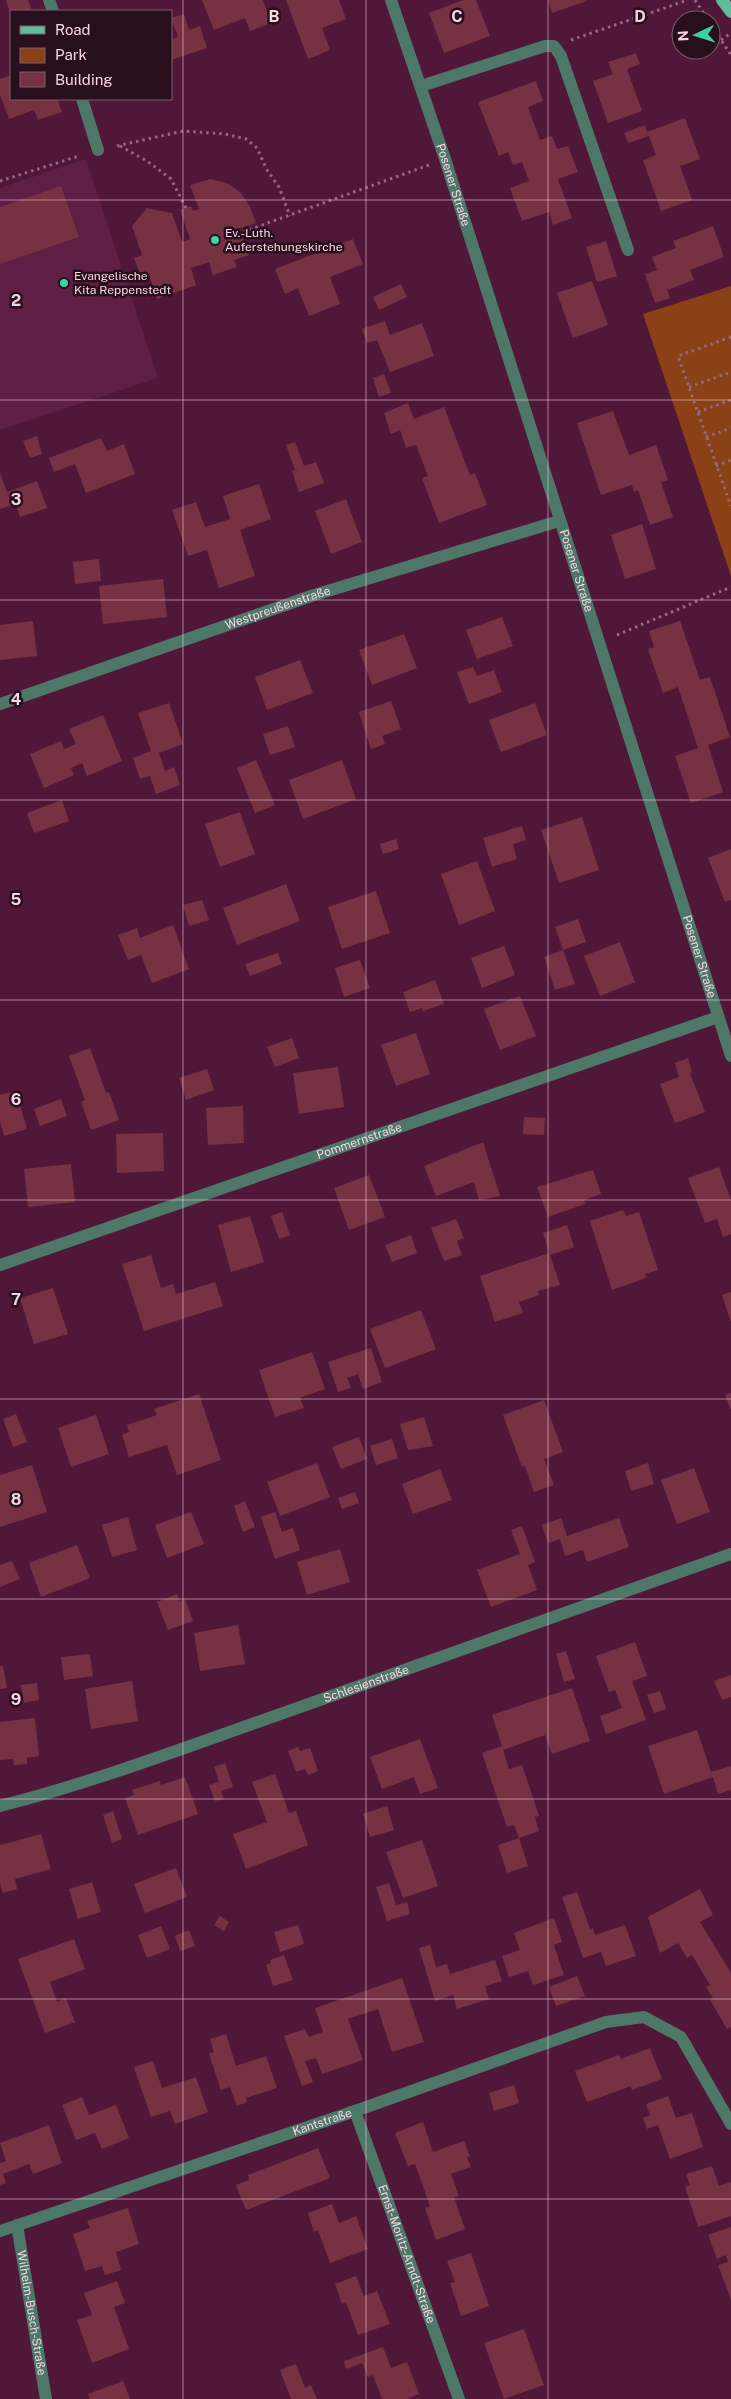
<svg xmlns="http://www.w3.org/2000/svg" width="731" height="2399" viewBox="0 0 731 2399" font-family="'Public Sans',sans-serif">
  <rect width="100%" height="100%" fill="#511739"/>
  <!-- built -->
  <path fill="#5f1e44" d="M86 159 158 378 0 430V188Z"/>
  <!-- green -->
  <path fill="#894115" d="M731 286V576L643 314Z"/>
  <!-- building -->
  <path fill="#763242" d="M6 0H28L32 11H11V16Z
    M202 0H263L271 23 250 31 245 18 214 30Z
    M286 0H339L346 19 322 28 330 50 308 59Z
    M463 0H476L490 36 444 53 429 13Z
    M548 0H586L587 1 552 13Z
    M184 14 189 30 200 26 207 48 171 60V39L178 37 171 18Z
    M636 53 640 64 627 69 642 111 608 123 593 81 613 74 608 62Z
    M11 75V99H63L58 101 62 112 38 120 34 110 9 119 0 95V79Z
    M536 81 543 101 528 107 540 140 552 136 557 149 568 146 578 172 558 179 572 218 553 225 549 212 522 221 510 188 529 181 522 162 513 165 508 152 499 156 478 102Z
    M685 118 700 159 680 166 692 200 661 211 643 160 656 155 649 136 628 143 624 133 645 125 647 132Z
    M210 179 227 183 241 193 250 207 256 223 235 230 238 238 242 236 249 255 234 260 237 267 213 275 209 262 191 268 196 285 157 299 149 275 141 277 134 258 142 255 132 226 147 208 172 213 182 242 190 239 180 210 191 206 193 211 199 209 190 185Z
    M61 186 79 237 0 264V207Z
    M713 226 724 257 690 270 694 280 667 290 670 298 655 303 645 274 657 270 652 257 676 248 673 241Z
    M353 239 363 264 330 277 340 304 309 316 298 288 285 294 275 269Z
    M606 241 617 276 597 282 586 247Z
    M592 281 608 325 573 338 557 293Z
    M401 284 407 297 379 310 373 297Z
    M385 321 390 335 422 323 434 356 390 372 377 340 367 343 362 329Z
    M384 374 391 393 379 397 373 378Z
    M408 403 414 419 444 407 470 475 475 473 487 505 439 523 422 478 428 476 416 445 406 448 400 430 391 434 384 413Z
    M613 411 629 455 656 445 668 480 661 482 673 517 650 525 638 490 634 492 632 485 601 495 577 423Z
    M37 436 42 454 30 458 23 441Z
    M101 438 107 451 124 444 135 474 86 493 75 464 54 472 49 458Z
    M295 442 304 466 316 462 324 483 299 492 292 471 295 470 286 445Z
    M0 473 7 492 37 481 47 508 20 517 16 504 0 509Z
    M259 484 271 519 240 530 255 576 219 588 207 550 188 556 172 510 196 502 205 527 230 519 223 496Z
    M346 499 362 542 331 554 315 511Z
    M642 524 656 569 625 579 611 535Z
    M99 559 101 581 75 584 73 562Z
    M163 579 167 617 103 624 99 586Z
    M502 617 513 646 477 659 466 630Z
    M33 621 37 656 0 660V625Z
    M680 621 700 680 710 677 730 737 708 745 723 792 691 803 675 756 698 748 678 687 663 693 648 649 654 647 649 631Z
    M404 634 417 668 372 685 359 650Z
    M300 660 313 693 267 710 255 677Z
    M473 667 477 676 494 670 502 692 469 704 457 672Z
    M391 701 401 729 382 736 385 744 371 749 359 712Z
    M169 703 183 744 159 753 165 771 174 767 180 785 156 794 150 776 140 779 133 758 151 751 138 713Z
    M535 703 547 735 501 752 489 720Z
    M103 715 122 761 87 776 82 763 71 768 74 775 44 788 30 754 61 741 64 749 76 744 69 729Z
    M288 726 295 747 270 755 263 734Z
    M256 760 275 805 255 813 237 768Z
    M342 760 356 799 303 819 289 780Z
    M62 800 69 821 34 833 27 813Z
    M240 812 255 854 220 867 205 824Z
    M582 817 599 870 559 883 541 830Z
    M522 826 526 840 513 844 517 859 492 867 483 838Z
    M396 839 399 849 383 854 380 844Z
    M731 849V900L725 902 708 858Z
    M477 861 495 911 459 925 441 874Z
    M286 884 300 921 237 945 223 908Z
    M376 891 390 933 342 949 328 907Z
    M202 900 209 920 189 926 183 905Z
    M578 919 586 942 563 950 555 927Z
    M173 925 189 969 152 983 141 955 128 960 118 935 137 928 140 938Z
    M620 942 635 982 600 996 584 956Z
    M504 946 515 975 482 988 471 958Z
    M563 950 575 984 555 990 544 957Z
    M278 953 282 964 250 976 245 964Z
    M360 960 370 988 344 997 335 968Z
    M435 980 444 1004 423 1011 422 1008 410 1012 403 992Z
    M520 996 536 1036 500 1050 484 1009Z
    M416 1033 430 1074 396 1086 381 1045Z
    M292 1038 299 1058 275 1067 267 1047Z
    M90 1048 106 1093 109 1092 119 1120 91 1130 81 1102 85 1100 69 1056Z
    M688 1058 692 1072 690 1073 705 1112 675 1123 660 1084 679 1077 675 1063Z
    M338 1067 344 1107 299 1114 293 1073Z
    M207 1069 214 1090 186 1100 179 1078Z
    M16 1091 27 1129 4 1136 0 1122V1095Z
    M61 1099 67 1116 40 1126 34 1109Z
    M243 1106 244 1143 208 1145 206 1108Z
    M524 1117 545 1118 544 1135 523 1134Z
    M163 1133 164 1171 117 1173 116 1134Z
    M483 1142 500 1196 479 1200 474 1182 436 1196 424 1166Z
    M71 1164 75 1202 28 1207 24 1169Z
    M719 1167 731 1200V1234L723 1237 717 1219 705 1223 688 1178Z
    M593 1170 601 1194 584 1200 585 1204 548 1217 537 1187Z
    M369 1175 385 1217 349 1230 334 1188Z
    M623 1210 626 1216 639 1212 658 1270 645 1274 646 1278 612 1290 590 1221Z
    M282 1212 290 1235 279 1239 271 1216Z
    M250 1216 264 1262 231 1272 218 1225Z
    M456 1219 464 1238 457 1241 462 1255 444 1261 431 1228Z
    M567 1225 574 1247 550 1255 560 1285 538 1291 539 1295 519 1302 523 1313 495 1322 480 1276 549 1253 543 1233Z
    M411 1235 417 1253 392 1262 385 1245Z
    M151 1255 161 1288 173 1284 176 1294 215 1282 223 1306 144 1331 122 1264Z
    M53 1288 68 1334 34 1344 20 1298Z
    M731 1292V1322L722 1295Z
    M421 1310 436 1349 385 1368 370 1329Z
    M371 1348 382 1382 363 1389 358 1374 347 1378 351 1388 338 1392 328 1362Z
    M312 1352 325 1389 300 1398 304 1408 275 1417 259 1370Z
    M731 1393V1410L725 1395Z
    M199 1394 221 1460 177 1475 167 1445 129 1457 122 1435 129 1432 127 1425 157 1415 154 1409Z
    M544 1400 563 1452 544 1459 554 1485 534 1492 525 1466 522 1467 503 1415Z
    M16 1414 27 1442 13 1447 3 1419Z
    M96 1415 109 1454 71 1467 58 1428Z
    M424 1417 433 1446 408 1450 400 1424Z
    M359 1437 367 1459 341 1469 332 1447Z
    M392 1439 398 1458 376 1465 370 1446Z
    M317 1463 330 1497 280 1516 267 1482Z
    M648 1463 654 1484 631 1491 625 1471Z
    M32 1465 47 1512 0 1527V1475Z
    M694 1468 710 1512 677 1524 661 1480Z
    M440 1469 452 1500 413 1514 402 1484Z
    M355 1492 359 1503 342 1509 338 1498Z
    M245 1501 255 1527 243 1532 234 1506Z
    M191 1512 204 1544 167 1558 155 1525Z
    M275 1512 282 1532 293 1528 300 1550 275 1559 261 1517Z
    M128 1517 137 1550 112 1557 102 1525Z
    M561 1518 567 1536 619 1518 629 1547 587 1562 583 1550 565 1556 560 1539 548 1543 542 1525Z
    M522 1526 535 1562 528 1565 537 1590 491 1607 477 1570 520 1554 511 1530Z
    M77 1545 90 1578 41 1597 29 1563Z
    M340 1549 350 1582 307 1595 297 1562Z
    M12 1561 20 1579 0 1587V1565Z
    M177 1594 180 1601 185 1599 193 1621 168 1630 157 1602Z
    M238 1625 245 1664 200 1671 194 1633Z
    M635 1642 647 1676 632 1681 646 1720 606 1734 600 1716 622 1708 615 1690 609 1692 596 1656Z
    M566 1651 575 1679 564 1682 556 1654Z
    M90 1654 93 1676 64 1680 61 1657Z
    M0 1666H3L7 1688 0 1689Z
    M731 1675V1697L722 1700 714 1681Z
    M132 1681 138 1721 91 1729 85 1689Z
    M37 1683 39 1700 24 1703 21 1685Z
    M572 1688 590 1741 552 1754 545 1735 503 1750 509 1769 522 1765 539 1816 535 1817 539 1831 519 1838 514 1825 507 1827 482 1753 502 1746 492 1715Z
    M660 1691 666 1709 654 1713 647 1695Z
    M35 1718 39 1756 27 1758V1764L14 1765 13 1759 0 1760V1722Z
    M697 1730 711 1772 731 1766V1790L718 1794 713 1777 664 1794 648 1746Z
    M420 1739 438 1788 420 1794 414 1777 382 1789 370 1757Z
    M298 1747 300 1751 310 1748 318 1771 308 1775 305 1769 296 1772 288 1751Z
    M225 1763 233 1787 221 1791 224 1799 215 1801 209 1785 219 1782 214 1767Z
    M275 1774 289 1813 296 1811 308 1845 246 1869 233 1834 267 1822 252 1782Z
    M185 1777 198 1814 138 1835 125 1798 134 1795 132 1790 160 1781 161 1785Z
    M387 1806 394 1830 370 1837 363 1814Z
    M113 1811 122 1839 112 1843 103 1815Z
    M41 1834 51 1869 15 1879 17 1889 3 1893 0 1883V1845Z
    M519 1838 528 1866 507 1873 498 1845Z
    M422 1840 438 1886 403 1898 386 1852Z
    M176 1868 187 1897 145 1913 134 1884Z
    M92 1882 101 1912 78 1919 69 1889Z
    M389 1883 396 1905 407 1902 410 1914 387 1921 376 1887Z
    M700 1889 713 1915 700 1922 731 1973V2027L727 2029 710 2000 713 1998 706 1987 710 1985 692 1955 687 1958 678 1943 660 1953 648 1917Z
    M577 1892 590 1929 593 1928 595 1935 625 1925 636 1956 606 1966 601 1952 583 1958 562 1897Z
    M220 1916 229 1922 224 1931 214 1925Z
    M554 1918 562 1942 554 1945 564 1975 533 1985 528 1971 509 1977 502 1956 520 1950 514 1933Z
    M298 1925 304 1944 280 1952 274 1932Z
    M161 1926 170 1949 147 1958 138 1935Z
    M189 1930 195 1946 180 1951 175 1936Z
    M74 1939 85 1969 50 1982 57 2002 66 1998 75 2022 45 2033 18 1959Z
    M430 1945 436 1967 447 1964 450 1974 495 1960 502 1981 485 1986 489 1999 457 2009 453 1995 435 2001 419 1948Z
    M284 1955 293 1980 273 1986 266 1965 271 1963 270 1960Z
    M577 1976 585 1996 556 2006 549 1987Z
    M402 1978 424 2042 392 2052 378 2009 348 2019 363 2060 322 2074 316 2058 305 2061 313 2082 302 2086 284 2036 305 2029 309 2037 323 2032 315 2008Z
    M226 2034 236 2066 266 2056 277 2088 246 2098 247 2102 237 2106 230 2087 221 2090 209 2054 214 2052 210 2039Z
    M650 2048 662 2079 632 2090 631 2086 587 2102 575 2071 619 2055 621 2059Z
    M153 2061 162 2088 196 2077 208 2112 175 2124 170 2111 151 2117 134 2067Z
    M514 2085 519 2103 494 2111 489 2093Z
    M668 2096 676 2118 692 2113 703 2147 670 2159 658 2125 647 2129 643 2118 650 2115 646 2104Z
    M82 2097 89 2115 116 2105 129 2138 102 2149 95 2133 76 2140 62 2105Z
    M423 2122 433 2152 464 2141 470 2156 467 2157 471 2167 451 2174 459 2196 454 2197 465 2229 436 2240 425 2208 430 2206 415 2164 408 2166 395 2133Z
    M49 2125 62 2163 33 2174 29 2164 3 2174 6 2183 0 2185V2163L6 2161 0 2143Z
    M318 2148 330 2178 246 2210 236 2185 249 2180 248 2175Z
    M712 2166 719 2186 731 2182V2216L698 2227 685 2187 690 2185 686 2174Z
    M332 2204 339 2223 356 2216 368 2249 330 2263 318 2230 314 2232 308 2213Z
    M128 2208 139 2244 116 2252 121 2270 105 2275 102 2266 85 2271 73 2234 90 2228 87 2221Z
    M731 2227V2300L718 2265 728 2262 726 2255 717 2259 708 2235Z
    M471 2253 489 2306 461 2316 450 2283 455 2282 447 2261Z
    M356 2276 364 2296 377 2291 390 2324 358 2335 346 2302 342 2304 335 2284Z
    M117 2281 125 2303 114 2307 129 2349 92 2363 77 2320 92 2315 84 2293Z
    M524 2329 544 2385 504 2399 484 2343Z
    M383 2347 391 2368 407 2362 419 2394 407 2399H382L373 2375 368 2377 362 2363 346 2369 344 2361Z
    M296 2364 305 2388 311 2385 317 2399H291L280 2370Z
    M123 2381 130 2399H90L88 2394Z"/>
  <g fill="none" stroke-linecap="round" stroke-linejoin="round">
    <!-- path -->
    <path stroke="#976681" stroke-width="3" stroke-dasharray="2.5 4" stroke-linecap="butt" d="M695 0 708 20
      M711 25 731 55
      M571 40 688 0
      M721 40 731 33
      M117 146 183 131 225 134 246 139 257 148 267 170 279 187 290 216
      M120 146 147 161 171 179 186 208
      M0 181 79 156
      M237 234 429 165
      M731 337 678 356 731 506
      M689 387 731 372
      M698 412 731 400
      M706 437 731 428
      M716 466 731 460
      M617 635 731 587"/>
    <!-- minor -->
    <g stroke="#4d7767" stroke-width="12">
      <path d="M49 0 53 11"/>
      <path id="s1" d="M391 0 445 159 731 1056"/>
      <path d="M421 86 545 46H554L561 56 628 250"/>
      <path d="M82 99 98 150"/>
      <path id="s2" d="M0 704 311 596 559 521"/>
      <path id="s3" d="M0 1265 718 1017"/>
      <path id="s4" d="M0 1806C87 1784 170 1753 255 1723 414 1668 572 1609 731 1554"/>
      <path id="s5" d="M355 2111 459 2399"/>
      <path id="s6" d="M17 2225 46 2399"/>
      <path id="s7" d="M0 2231 355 2111 606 2022 644 2017 681 2037 731 2124"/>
    </g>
    <!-- major -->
    <path stroke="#61bc9b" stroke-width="12" d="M722 0 731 12"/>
  </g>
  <!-- grid -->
  <path fill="none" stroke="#f9d4e5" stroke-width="1" stroke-opacity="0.55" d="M183 0V2399M366 0V2399M548 0V2399M0 200H731M0 400H731M0 600H731M0 800H731M0 1000H731M0 1200H731M0 1399H731M0 1599H731M0 1799H731M0 1999H731M0 2199H731"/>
  <!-- markers -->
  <g fill="#39d4a5" stroke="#280f1d" stroke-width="2">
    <circle cx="215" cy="240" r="5"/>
    <circle cx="64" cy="283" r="5"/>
  </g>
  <g text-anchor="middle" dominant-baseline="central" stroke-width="5" stroke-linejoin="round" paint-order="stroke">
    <!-- street labels -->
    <g font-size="12" fill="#f9d4e5" stroke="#280f1d">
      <text stroke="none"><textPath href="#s1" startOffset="195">Posener Straße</textPath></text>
      <text stroke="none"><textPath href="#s1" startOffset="600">Posener Straße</textPath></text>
      <text stroke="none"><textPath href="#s2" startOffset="294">Westpreußenstraße</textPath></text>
      <text stroke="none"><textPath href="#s1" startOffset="1005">Posener Straße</textPath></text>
      <text stroke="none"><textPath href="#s3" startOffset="380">Pommernstraße</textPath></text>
      <text stroke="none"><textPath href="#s4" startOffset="386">Schlesienstraße</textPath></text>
      <text stroke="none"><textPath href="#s7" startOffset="340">Kantstraße</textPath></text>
      <text stroke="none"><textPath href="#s5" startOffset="152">Ernst-Moritz-Arndt-Straße</textPath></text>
      <text stroke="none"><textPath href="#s6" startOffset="89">Wilhelm-Busch-Straße</textPath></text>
    </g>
    <!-- poi labels -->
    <g font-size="12" fill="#f9d4e5" stroke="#280f1d" text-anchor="start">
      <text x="225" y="233">Ev.-Luth.<tspan x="225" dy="14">Auferstehungskirche</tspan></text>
      <text x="74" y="276">Evangelische<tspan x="74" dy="14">Kita Reppenstedt</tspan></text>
    </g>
  </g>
  <g font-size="16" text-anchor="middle" font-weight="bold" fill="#f9d4e5" stroke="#280f1d" stroke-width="5" stroke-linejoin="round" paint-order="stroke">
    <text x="274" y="22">B</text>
    <text x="457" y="22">C</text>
    <text x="640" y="22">D</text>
    <text x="16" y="306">2</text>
    <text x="16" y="505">3</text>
    <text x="16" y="705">4</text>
    <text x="16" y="905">5</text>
    <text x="16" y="1105">6</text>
    <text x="16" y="1305">7</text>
    <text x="16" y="1505">8</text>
    <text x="16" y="1705">9</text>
  </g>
  <!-- legend -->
  <rect x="10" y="10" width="162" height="90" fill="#280f1d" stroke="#7c5e6d"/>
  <rect x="20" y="26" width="25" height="8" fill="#61bc9b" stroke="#7c5e6d"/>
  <text x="55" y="35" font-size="15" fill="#f9d4e5">Road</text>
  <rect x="20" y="48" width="25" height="15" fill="#894115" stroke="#7c5e6d"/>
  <text x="55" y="60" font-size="15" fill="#f9d4e5">Park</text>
  <rect x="20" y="72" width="25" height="15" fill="#763242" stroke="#7c5e6d"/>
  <text x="55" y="85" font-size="15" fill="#f9d4e5">Building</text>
  <!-- north arrow -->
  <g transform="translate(696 35) rotate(266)"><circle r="24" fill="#280f1d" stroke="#7c5e6d"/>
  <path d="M0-4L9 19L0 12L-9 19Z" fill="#39d4a5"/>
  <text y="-8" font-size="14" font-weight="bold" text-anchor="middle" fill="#f9d4e5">N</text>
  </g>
</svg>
